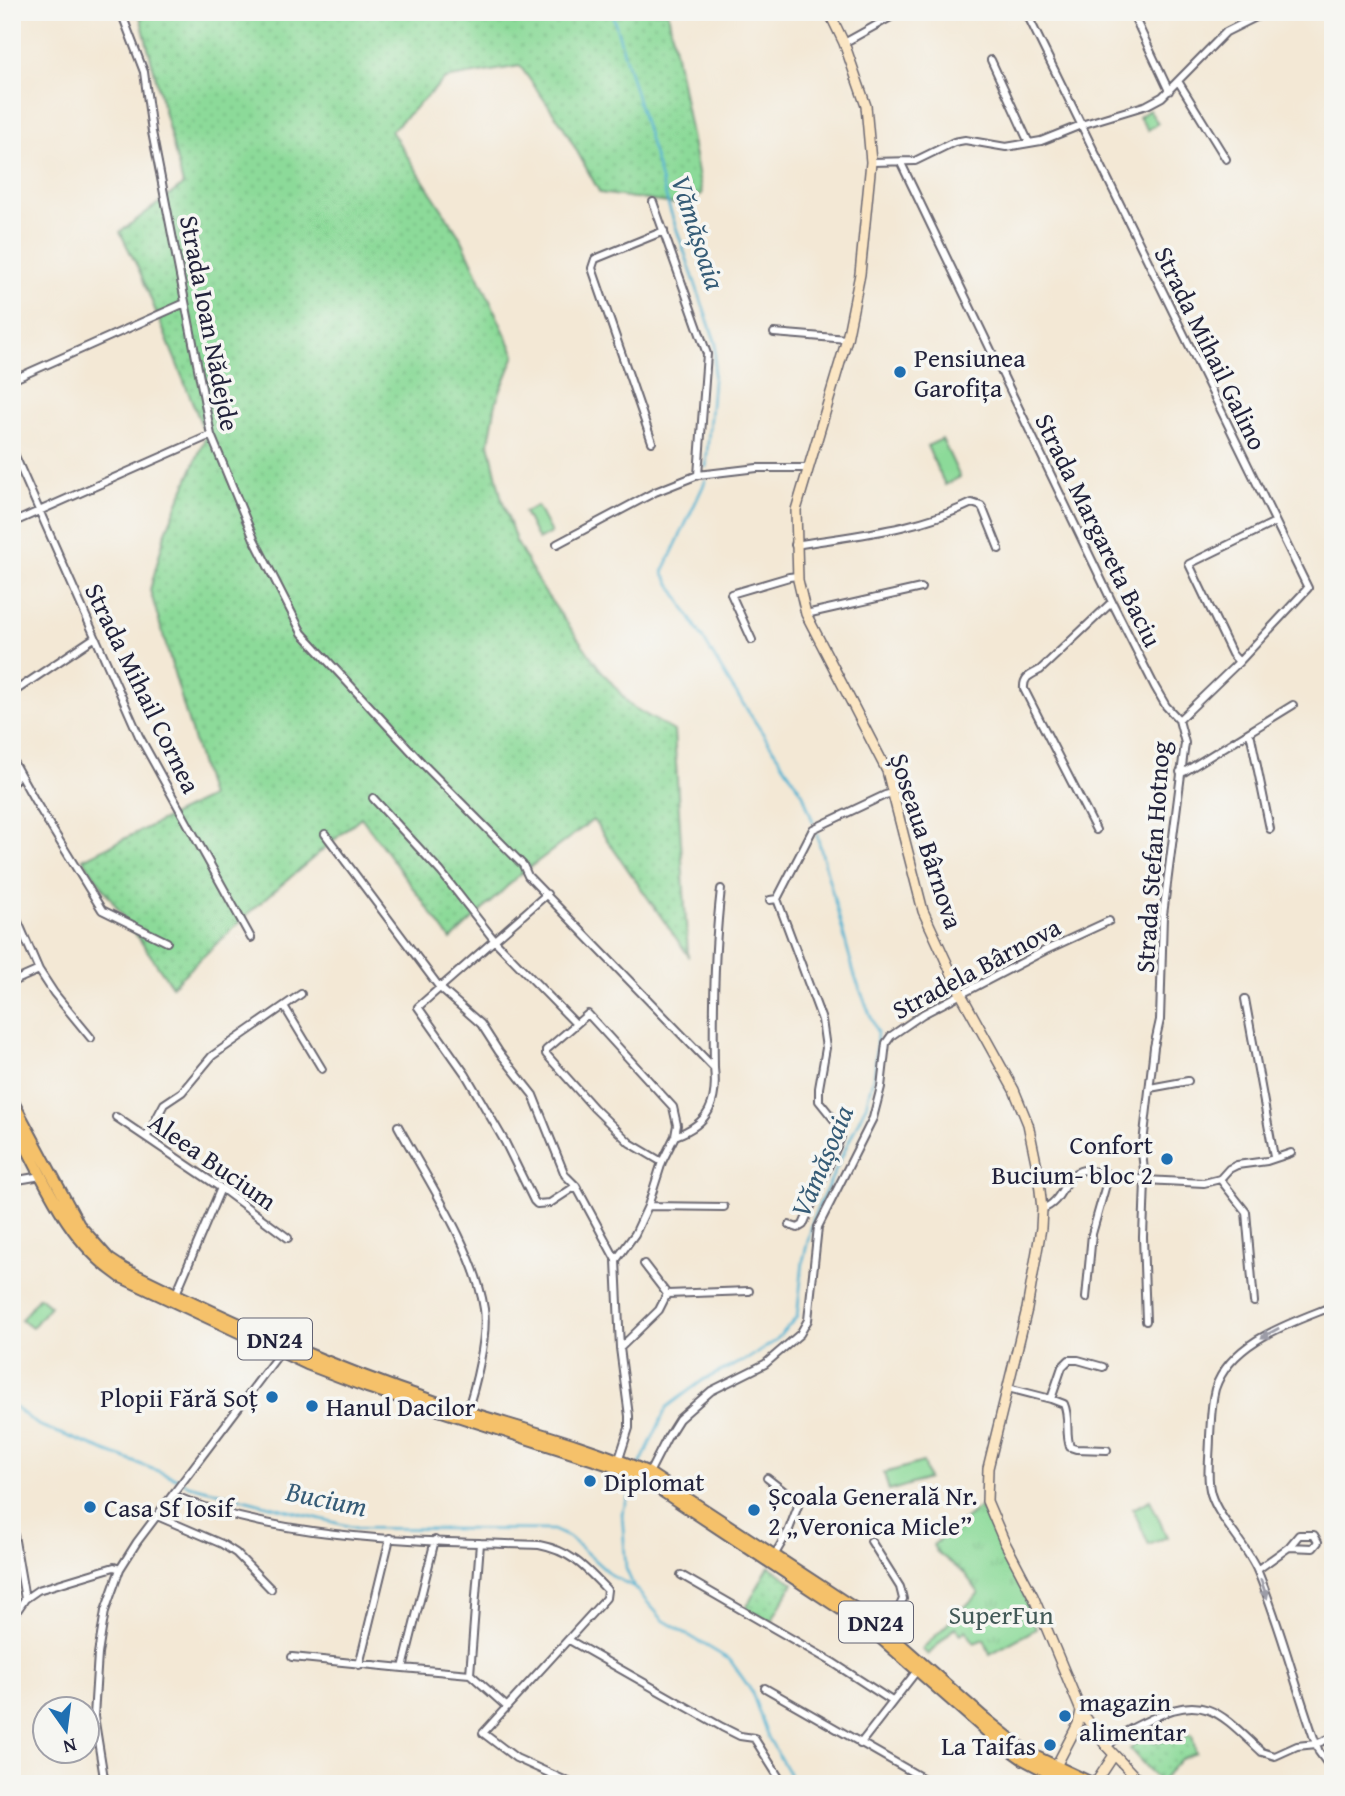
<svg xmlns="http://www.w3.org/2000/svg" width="1345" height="1796" viewBox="0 0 1345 1796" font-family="'Gentium Book Plus',serif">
  <defs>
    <pattern id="grass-dots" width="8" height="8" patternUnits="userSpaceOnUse" patternTransform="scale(1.75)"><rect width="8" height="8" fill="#8cda99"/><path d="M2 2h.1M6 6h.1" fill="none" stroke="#78bb85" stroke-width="1.8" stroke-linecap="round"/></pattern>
    <pattern id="park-tufts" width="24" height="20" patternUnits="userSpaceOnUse" patternTransform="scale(1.75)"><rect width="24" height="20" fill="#8cda99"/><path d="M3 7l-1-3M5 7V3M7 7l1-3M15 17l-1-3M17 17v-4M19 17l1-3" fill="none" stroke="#78bb85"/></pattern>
  </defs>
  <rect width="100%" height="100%" fill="#f6f6f2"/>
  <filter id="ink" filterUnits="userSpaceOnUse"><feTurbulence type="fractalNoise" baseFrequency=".0143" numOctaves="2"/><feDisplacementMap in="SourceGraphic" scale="14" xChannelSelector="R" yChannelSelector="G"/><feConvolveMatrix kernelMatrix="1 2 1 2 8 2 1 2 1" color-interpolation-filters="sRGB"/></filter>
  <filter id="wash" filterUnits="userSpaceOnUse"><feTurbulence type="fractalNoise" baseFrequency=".00686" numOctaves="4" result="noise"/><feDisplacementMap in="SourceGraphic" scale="28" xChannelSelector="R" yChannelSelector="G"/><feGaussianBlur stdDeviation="1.57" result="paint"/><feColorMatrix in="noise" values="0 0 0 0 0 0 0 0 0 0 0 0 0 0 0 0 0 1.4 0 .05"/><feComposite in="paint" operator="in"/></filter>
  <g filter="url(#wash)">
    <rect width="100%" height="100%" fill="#f3e8d5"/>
    <!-- grass -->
    <path fill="url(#grass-dots)" stroke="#577e6a" stroke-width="2" d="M139 12H668L702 194 681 205 600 193 563 126 520 66 445 79 391 131 462 240 515 355 496 402 489 443 501 496 516 541 541 587 600 669 631 706 674 731 688 955 593 820 517 877 451 940 361 817 251 911 172 986 83 859 210 797 150 590 165 534 206 436 139 270 120 232 183 185Z
      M769 1566 793 1583 771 1622 745 1610Z
      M1147 1735 1154 1743 1192 1735 1196 1753 1181 1759 1160 1782 1130 1749Z"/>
    <!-- park -->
    <path fill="url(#park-tufts)" stroke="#577e6a" stroke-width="2" d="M980 1507 1019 1581 1036 1629 990 1654 984 1639 974 1643 966 1630 961 1634 955 1627 928 1655 922 1649 979 1593 965 1574 936 1551 933 1545Z"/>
    <!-- pitch -->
    <path fill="#8cda99" stroke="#577e6a" stroke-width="2" d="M1149 110 1158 123 1148 130 1139 117Z
      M942 439 960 477 945 485 927 446Z
      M537 506 551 533 538 540 524 512Z
      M39 1297 50 1306 32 1328 21 1320Z
      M923 1462 928 1479 889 1491 884 1473Z
      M1150 1500 1167 1537 1149 1545 1133 1509Z"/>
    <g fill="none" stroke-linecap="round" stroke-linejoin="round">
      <!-- stream -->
      <path stroke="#53b2d1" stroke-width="2.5" d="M612 12 668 204 716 344 706 467
        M706 480 663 572 732 687 803 794 813 822
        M12 1405 38 1425 176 1478 189 1485 356 1528 553 1530 570 1538 612 1576 634 1587
        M639 1467 667 1407 703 1380 749 1358 774 1342 797 1317 803 1261 814 1216 866 1105 875 1070 877 1032 855 977 817 835
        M635 1480 622 1513 626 1569 634 1587 663 1620 730 1660 751 1690 768 1737 795 1784"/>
    </g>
  </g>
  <g filter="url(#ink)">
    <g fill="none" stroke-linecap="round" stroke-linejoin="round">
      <!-- street casing -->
      <g stroke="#6b6771" stroke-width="10">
        <path id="street" d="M121 12 144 72 152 132 211 435 254 539 302 633 422 763 523 865 528 876 714 1068C718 1103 709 1124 675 1136
          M1026 12 1308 588 1239 662 1179 720 1185 743 1163 915 1160 1020 1154 1047 1142 1152 1145 1180 1143 1237 1146 1321
          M1132 12 1169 91
          M844 43 900 12
          M991 60 1029 143
          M1178 81 1226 159
          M871 162 915 161 954 142 965 140 1006 147 1041 141 1081 125 1147 105 1162 97 1226 32 1266 12
          M901 163 1112 602 1155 687 1166 706 1179 720
          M653 202 707 354 698 475
          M774 333 847 339
          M12 380 185 303
          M652 442 592 268 595 259 664 231
          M12 449 139 736 251 938
          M12 523 211 435
          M557 544 655 492 698 475 757 468H807
          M795 545C855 535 917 530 972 503L981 506 983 509 999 549
          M806 614 921 588
          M752 640 731 594 789 577 798 576
          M1239 662 1232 654 1189 564 1275 522
          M12 693 94 638
          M1248 733 1251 737 1270 829
          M12 760 35 801 102 910 167 942
          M1180 772H1184L1293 705
          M12 784 19 773
          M373 798 441 872 495 941 576 1024
          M1096 830 1024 689C1023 677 1030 675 1040 670L1112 602
          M325 834 440 988 481 1024 499 1052 533 1095 565 1175 576 1186 616 1260
          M547 894 418 1007 466 1075 505 1142 534 1201 537 1204 550 1203 576 1186
          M777 899 822 1020 826 1048 819 1088V1101L839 1126 841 1137 803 1225 798 1228 789 1225
          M770 900 777 899 813 829 885 795 893 793
          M12 908 39 970 54 993 91 1038
          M12 982 39 970
          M1245 999 1274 1157
          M284 1006 322 1069
          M714 1068C713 1008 714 949 721 889
          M1150 1088 1188 1081
          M116 1117 221 1188 288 1238
          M398 1126C426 1177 476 1252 484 1309 488 1337 475 1388 466 1414
          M147 1136 164 1104 182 1092 212 1056 301 994
          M1220 1179 1246 1212 1254 1302
          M12 1181 41 1176
          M648 1206 724 1207
          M1042 1209C1066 1201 1061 1174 1084 1170L1145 1180 1204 1183 1220 1179 1229 1169 1237 1165 1267 1161 1291 1153
          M644 1264 667 1294
          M175 1296 221 1188
          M1086 1298 1092 1234 1109 1174
          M1333 1306C1291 1323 1231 1341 1215 1389 1211 1404 1211 1421 1210 1436 1210 1455 1206 1477 1211 1494 1219 1520 1247 1545 1258 1572 1282 1630 1297 1693 1319 1752L1333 1771
          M620 1348 659 1310 667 1294 749 1291
          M1008 1388 1051 1399 1064 1404C1070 1418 1065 1433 1070 1447L1076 1449 1107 1450
          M1051 1399 1062 1367 1069 1360H1078L1103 1367
          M618 1462 629 1428V1416L620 1348 616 1260 635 1234 648 1206 662 1162 675 1136 677 1125 673 1107 588 1014 546 1050V1054L594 1108 630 1143 662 1162
          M648 1475 667 1438 679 1419 711 1391 765 1364 800 1334 808 1320 818 1227 873 1118 881 1087 886 1043 891 1036 923 1014 1046 950 1109 921
          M767 1478 794 1499 798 1506 788 1532 775 1554
          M173 1495C280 1541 423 1541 539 1545 571 1551 585 1567 607 1590L606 1598 483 1733 516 1758 573 1784
          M157 1516 222 1544 236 1553 271 1589
          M12 1523 25 1599
          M435 1540 403 1668 470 1674 506 1706
          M871 1541 900 1587 903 1599 899 1608 880 1615 874 1621
          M1257 1570 1289 1547 1299 1535H1314L1318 1542 1313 1548 1289 1547
          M681 1575 832 1662 892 1701
          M12 1618 25 1599 38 1590 114 1567 120 1569
          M569 1640 722 1727 740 1736 754 1738 783 1784
          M292 1657 403 1668
          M359 1665 390 1538
          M470 1674 480 1543
          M765 1688 933 1784
          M860 1744 919 1668
          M1107 1747C1120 1733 1136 1726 1153 1718 1206 1691 1224 1717 1262 1752L1275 1756 1297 1746 1316 1744 1333 1737
          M819 1781 824 1784
          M105 1784 94 1716 98 1654 105 1611 120 1569 137 1542 282 1350"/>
      </g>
      <!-- secondary casing -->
      <g stroke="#6b6771" stroke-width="12">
        <path id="secondary" d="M829 12 844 43 866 106 871 162 860 274 847 339 796 510 798 580 806 614 887 771 923 911 962 996 1014 1090 1028 1124 1038 1172 1042 1209 1041 1228 1027 1309 988 1468 987 1501 1004 1541 1033 1596 1081 1711 1107 1747 1142 1784
          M1054 1770 1078 1724 1081 1711
          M1095 1784 1114 1755"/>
      </g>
      <!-- primary casing -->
      <g stroke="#6b6771" stroke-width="14">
        <path id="primary" d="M12 1100 79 1225 109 1259 124 1269C225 1319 328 1366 436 1402 505 1425 579 1442 647 1472L874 1621 983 1717 1028 1753 1094 1784
          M12 1119C43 1177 66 1240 121 1277L307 1364 367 1387 616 1467 644 1479 869 1628 999 1742 1023 1759 1070 1784"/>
      </g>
      <!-- street -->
      <use href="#street" stroke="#fff" stroke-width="6"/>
      <!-- secondary -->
      <use href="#secondary" stroke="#fbe6c4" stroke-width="9"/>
      <!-- primary -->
      <use href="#primary" stroke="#f5c16b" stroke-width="10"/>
    </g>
    <!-- one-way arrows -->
    <defs><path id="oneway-solid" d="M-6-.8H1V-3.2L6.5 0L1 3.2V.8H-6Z" transform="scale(1.75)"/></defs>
    <g fill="#9c9ca7">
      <use href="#oneway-solid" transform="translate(1270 1333) rotate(151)"/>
      <use href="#oneway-solid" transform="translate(1264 1589) rotate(71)"/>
    </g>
  </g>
  <!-- markers -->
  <g fill="#1f6fb2" stroke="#f6f6f2" stroke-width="2.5">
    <circle cx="900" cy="372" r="7"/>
    <circle cx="1167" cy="1159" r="7"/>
    <circle cx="272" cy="1397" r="7"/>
    <circle cx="312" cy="1406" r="7"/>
    <circle cx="590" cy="1481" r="7"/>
    <circle cx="90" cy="1507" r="7"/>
    <circle cx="754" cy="1510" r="7"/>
    <circle cx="1065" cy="1716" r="7"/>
    <circle cx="1050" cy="1745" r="7"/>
  </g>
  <g text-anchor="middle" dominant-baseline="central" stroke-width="7" stroke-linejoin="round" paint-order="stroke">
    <!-- shield labels -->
    <g fill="#f6f6f2" stroke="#626272" stroke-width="2">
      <rect x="238" y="1318.5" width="74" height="41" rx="5"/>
      <rect x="839" y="1601.5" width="74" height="41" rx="5"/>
    </g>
    <g font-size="24" font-weight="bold" fill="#22223b">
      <text x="275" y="1339">DN24</text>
      <text x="876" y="1622">DN24</text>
    </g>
    <!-- street labels -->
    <g font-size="26" fill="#22223b" stroke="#f6f6f2">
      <text transform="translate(210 323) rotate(79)">Strada Ioan Nădejde</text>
      <text transform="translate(1211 348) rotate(64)">Strada Mihail Galino</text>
      <text transform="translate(1099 530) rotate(64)">Strada Margareta Baciu</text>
      <text transform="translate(143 688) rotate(64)">Strada Mihail Cornea</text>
      <text transform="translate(927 841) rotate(72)">Șoseaua Bârnova</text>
      <text transform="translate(1152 857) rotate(-86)">Strada Stefan Hotnog</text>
      <text transform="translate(976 968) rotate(-28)">Stradela Bârnova</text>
      <text transform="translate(213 1161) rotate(35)">Aleea Bucium</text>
    </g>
    <!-- poi labels -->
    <g font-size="26" fill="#22223b" stroke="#f6f6f2" text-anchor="start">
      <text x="914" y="357">Pensiunea<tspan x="914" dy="30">Garofița</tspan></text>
      <text x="1153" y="1144" text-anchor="end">Confort<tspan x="1153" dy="30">Bucium- bloc 2</tspan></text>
      <text x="258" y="1397" text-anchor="end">Plopii Fără Soț</text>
      <text x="326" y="1406">Hanul Dacilor</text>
      <text x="604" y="1481">Diplomat</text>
      <text x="768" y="1495">Școala Generală Nr.<tspan x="768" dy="30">2 „Veronica Micle”</tspan></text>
      <text x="104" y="1507">Casa Sf Iosif</text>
      <text x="1079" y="1701">magazin<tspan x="1079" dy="30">alimentar</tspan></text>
      <text x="1036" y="1745" text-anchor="end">La Taifas</text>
    </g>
    <!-- park labels -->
    <g font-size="26" fill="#425957" stroke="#f6f6f2">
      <text x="1001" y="1614">SuperFun</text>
    </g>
    <!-- water labels -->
    <g font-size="28" font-style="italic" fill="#365c77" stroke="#f6f6f2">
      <text transform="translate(699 232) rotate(72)">Vămășoaia</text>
      <text transform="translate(821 1161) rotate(-67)">Vămășoaia</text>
      <text transform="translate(327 1498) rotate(12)">Bucium</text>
    </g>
  </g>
  <!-- margin -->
  <rect width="1345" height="1796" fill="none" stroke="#f6f6f2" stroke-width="42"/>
  <!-- north arrow -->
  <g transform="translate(66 1730) rotate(166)"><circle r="33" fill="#f6f6f2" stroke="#a1a1a9" stroke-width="2"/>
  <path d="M0-5L12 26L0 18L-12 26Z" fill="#1f6fb2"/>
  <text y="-10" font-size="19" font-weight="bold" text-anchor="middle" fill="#22223b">N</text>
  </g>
</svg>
